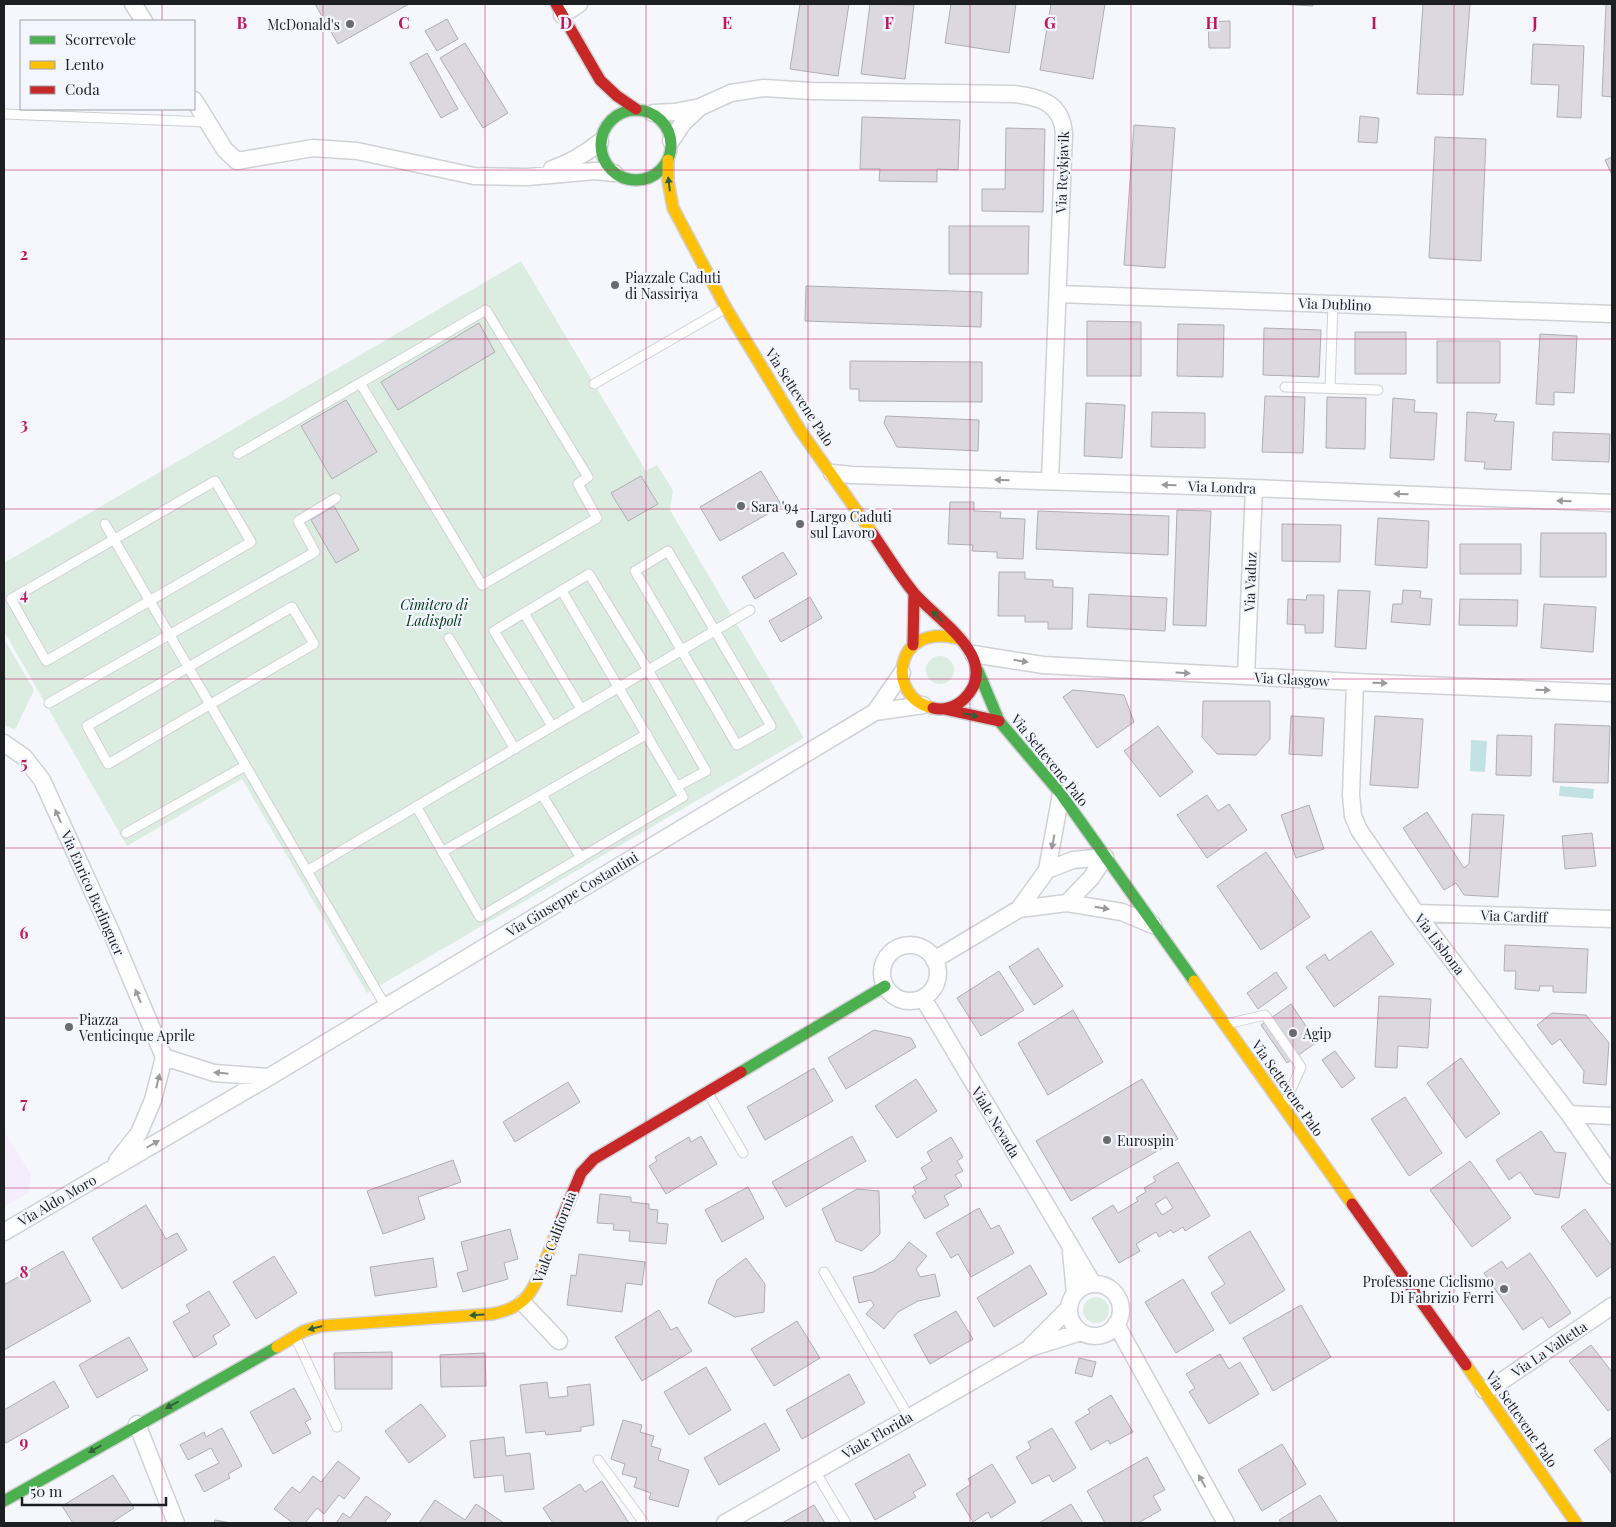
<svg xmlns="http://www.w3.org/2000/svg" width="1616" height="1527" viewBox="0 0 1616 1527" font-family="'Playfair Display',serif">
  <rect width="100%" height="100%" fill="#f6f7fc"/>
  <!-- industrial -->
  <path fill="#f4eefc" d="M4 1132 31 1174 28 1193 4 1207Z"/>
  <!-- green -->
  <path fill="#dbece1" d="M521 261 646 471 657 465 673 490 670 510 804 738 367 993 242 779 127 846 4 631V563Z
    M4 639 34 690 15 730 4 725Z
    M926 670a14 14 0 1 1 28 0a14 14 0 1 1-28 0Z
    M1083 1310a13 13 0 1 1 26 0a13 13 0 1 1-26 0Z"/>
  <!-- water -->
  <path fill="#c1e1e3" d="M1471 740 1487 741 1485 772 1470 771Z
    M1560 786 1594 789 1593 799 1559 796Z"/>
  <!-- building -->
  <path fill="#dcd8e0" stroke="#afaeb2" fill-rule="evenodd" d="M315 4H409L338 44Z
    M800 4H849L838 76 790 69Z
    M870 4 914 5 905 79 861 74Z
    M951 4H1016L1009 53 945 43Z
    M1051 4H1105L1093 79 1040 70Z
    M1278 4H1313V6Z
    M1423 4H1470L1463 95 1417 94Z
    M1606 4H1612V97L1602 96Z
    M447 19 458 39 437 51 425 31Z
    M1230 21V48H1209L1208 22Z
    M465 43 508 113 483 128 440 58Z
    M1533 44 1584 46 1581 118 1557 117 1559 85 1531 84Z
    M427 53 458 109 441 118 410 63Z
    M1360 116 1379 118 1377 143 1358 142Z
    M862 117 960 120 958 170 937 169V182L879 181 880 169H860Z
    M1134 125 1175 128 1165 268 1124 265Z
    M1006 128 1045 129 1043 212 982 211V189H1005Z
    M1435 137 1486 139 1481 261 1429 258Z
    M1612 157V175L1605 160Z
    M949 226H1029L1028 274H949Z
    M806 286 982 292 981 327 805 321Z
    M1087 321 1141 322V376H1087Z
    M479 323 495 352 398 410 381 382Z
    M1178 324 1224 325 1223 377 1177 376Z
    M1264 328 1321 330 1319 377 1263 375Z
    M1355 332H1406V374H1355Z
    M1540 334 1577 336 1574 393 1554 392V405L1536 404Z
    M1437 341H1500V383H1437Z
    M850 361 982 362V402L859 401V389H850Z
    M1265 396 1305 397 1303 453 1262 452Z
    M1327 397 1366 398 1365 449 1326 448Z
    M1393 398 1415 400 1414 412 1437 413 1434 460 1390 458Z
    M346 400 377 452 332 479 301 426Z
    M1086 403 1125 405 1122 458 1084 456Z
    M1152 412 1205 413V448L1151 447Z
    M1467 412 1497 414 1494 421 1514 422 1511 470 1484 469 1485 462 1465 461Z
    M886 416 979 420 978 451 897 447 884 423Z
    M1553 432 1610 434 1609 462 1552 460Z
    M761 471 782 506 720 541 700 507Z
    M641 476 658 504 628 521 611 493Z
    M950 502H974V511L1001 512 1000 518 1025 519 1023 559 997 558V552L972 551 973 545 948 544Z
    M334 506 359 550 336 563 311 520Z
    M1177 510 1211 511 1206 626 1173 625Z
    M1038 511 1169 516 1168 555 1036 549Z
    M1378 518 1429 521 1427 568 1375 565Z
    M1282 524 1341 525 1340 562 1282 561Z
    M1541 533H1606V577H1540Z
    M1460 544H1521V574H1460Z
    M783 552 797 574 755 599 742 577Z
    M999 572H1025V579L1053 580V587L1073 588 1072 629H1048V622H1025V616H998Z
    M1338 590 1370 591 1366 649 1335 647Z
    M1403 590 1421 591 1420 598 1432 599 1430 625 1391 622 1393 604H1402Z
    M1089 594 1167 598 1165 631 1087 627Z
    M1307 595H1324L1323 633H1305V625L1287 624 1288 599 1306 600Z
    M810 597 822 618 781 642 769 621Z
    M1460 599 1518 600 1517 626 1459 625Z
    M1544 604 1596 607 1593 652 1541 648Z
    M1073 690 1124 695 1134 722 1097 748 1063 697Z
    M1203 701H1270V739L1256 755 1217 754 1202 737Z
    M1291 716 1324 718 1322 756 1289 754Z
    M1375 716 1423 719 1418 788 1370 785Z
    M1555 724 1610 726 1608 783 1553 782Z
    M1158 726 1193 772 1160 797 1124 751Z
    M1497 735 1532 736 1531 776 1496 775Z
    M1207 795 1218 811 1229 804 1247 830 1207 858 1177 815Z
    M1309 805 1324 849 1296 858 1281 815Z
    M1427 812 1464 868 1469 864 1472 814 1504 815 1498 897 1464 895 1456 883 1444 890 1403 828Z
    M1592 833 1596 866 1565 869 1562 836Z
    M1266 852 1310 917 1261 950 1217 886Z
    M1371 931 1394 964 1334 1007 1306 967 1325 954 1329 961Z
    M1505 945 1588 949 1586 993 1553 992V986H1540L1539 991 1515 989 1516 971H1504Z
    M1038 948 1063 986 1034 1005 1009 967Z
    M999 971 1024 1010 981 1036 957 998Z
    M1276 972 1287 988 1258 1009 1247 993Z
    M1379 996 1431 999 1428 1048 1398 1046 1397 1068 1375 1067Z
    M1291 1004 1317 1042 1287 1063 1261 1025Z
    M1073 1010 1103 1062 1048 1095 1018 1043Z
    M1552 1013 1586 1015 1609 1043 1606 1085 1583 1083 1584 1071 1560 1039 1552 1045 1537 1025Z
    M874 1030 911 1038 916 1047 846 1089 828 1058Z
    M1335 1051 1355 1078 1342 1088 1322 1060Z
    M1461 1058 1500 1113 1466 1138 1427 1083Z
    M814 1068 833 1101 765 1140 747 1107Z
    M916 1079 937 1111 897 1138 875 1106Z
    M1142 1079 1178 1139 1071 1201 1036 1141Z
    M568 1082 580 1102 515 1142 503 1122Z
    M1405 1097 1442 1153 1409 1176 1371 1119Z
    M1541 1131 1555 1152 1566 1153 1559 1198 1535 1194 1520 1172 1509 1180 1496 1160Z
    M701 1136 717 1164 666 1194 649 1166 657 1161 655 1157 689 1137 691 1142Z
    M852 1136 866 1161 786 1207 772 1182Z
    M951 1137 963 1157 957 1161 963 1171 955 1175 962 1186 944 1196 949 1205 925 1219 912 1196 916 1193 913 1187 927 1179 921 1168 932 1161 927 1152Z
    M453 1160 461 1182 418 1197 425 1219 383 1234 367 1191Z
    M1470 1161 1511 1218 1472 1247 1430 1190Z
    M1178 1162 1210 1216 1185 1231 1183 1227 1173 1233 1171 1230 1159 1237 1156 1232 1136 1244 1140 1251 1119 1263 1092 1218 1113 1205 1118 1213 1138 1201 1136 1198 1146 1192 1144 1188 1156 1181 1153 1177ZM1166 1197 1173 1208 1162 1215 1155 1204Z
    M748 1187 764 1218 722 1242 705 1210Z
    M857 1189 879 1191 880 1234 862 1251 836 1241 822 1209Z
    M600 1194 631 1197V1202L649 1204V1209L658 1210 657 1223 668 1224 666 1244 629 1241 630 1231 613 1230 614 1224 597 1223Z
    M146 1205 166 1239 177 1233 187 1250 122 1289 92 1238Z
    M979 1208 991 1229 999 1225 1014 1253 971 1277 958 1254 951 1258 936 1233Z
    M1585 1209 1612 1246V1266L1597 1277 1561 1227Z
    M510 1229 518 1259 504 1263 508 1279 463 1292 457 1273 468 1270 461 1242Z
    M1250 1231 1285 1290 1230 1324 1211 1293 1225 1284 1208 1257Z
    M909 1242 927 1256 916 1269 920 1277 935 1274 940 1296 918 1301 898 1312 884 1329 866 1314 874 1305 871 1300 859 1303 853 1277 873 1272 894 1260Z
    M63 1251 91 1301 4 1350V1285Z
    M1530 1253 1571 1313 1549 1328 1542 1317 1523 1330 1484 1273 1502 1261 1507 1269Z
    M579 1254 645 1262 642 1285 626 1283 622 1312 567 1305 571 1275 576 1276Z
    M274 1256 297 1293 256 1319 233 1282Z
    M433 1258 437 1287 375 1296 370 1267Z
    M746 1258 765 1284 764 1312 735 1317 708 1303 717 1280Z
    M1030 1265 1047 1294 994 1327 977 1298Z
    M1183 1279 1214 1330 1176 1353 1145 1302Z
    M209 1291 230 1325 213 1336 217 1344 194 1358 173 1322 190 1312 186 1305Z
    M1301 1305 1331 1357 1273 1391 1243 1338Z
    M659 1310 671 1330 677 1327 692 1351 642 1381 615 1337Z
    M956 1311 973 1339 930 1364 914 1335Z
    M797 1321 820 1358 774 1386 751 1349Z
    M129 1337 148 1370 97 1398 79 1365Z
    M1591 1345 1612 1372V1408L1608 1411 1569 1361Z
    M392 1352V1389H335L334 1353Z
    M485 1353 486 1386 441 1387 440 1355Z
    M1220 1354 1229 1369 1240 1362 1259 1394 1209 1424 1189 1392 1195 1388 1186 1374Z
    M1079 1358 1096 1362 1092 1377 1075 1373Z
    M706 1367 731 1410 689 1435 664 1392Z
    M849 1374 865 1403 802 1439 786 1410Z
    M54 1381 69 1407 6 1443 4 1440V1410Z
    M547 1382 549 1398 568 1396 567 1387 590 1384 594 1425 581 1427V1431L546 1435 545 1431 526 1433 520 1385Z
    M294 1388 311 1419 305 1422 311 1433 273 1454 250 1412Z
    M1111 1395 1133 1432 1110 1444 1108 1440 1091 1450 1075 1422 1090 1413 1088 1409Z
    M421 1404 446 1436 409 1463 385 1431Z
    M623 1420 642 1425 640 1432 654 1436 651 1446 661 1449 658 1460 689 1470 678 1507 649 1499 651 1493 634 1487 637 1478 622 1474 625 1464 611 1459Z
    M765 1423 780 1450 719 1485 704 1458Z
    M222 1428 242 1466 228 1474 230 1478 204 1492 195 1475 219 1463 211 1448 188 1460 180 1445 204 1432 206 1437Z
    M1052 1428 1076 1468 1053 1482 1049 1475 1032 1484 1016 1457 1031 1448 1028 1442Z
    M504 1437 506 1456 530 1453 534 1489 505 1492 503 1475 474 1478 470 1441Z
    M1612 1437V1474L1594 1450Z
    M1282 1444 1306 1484 1262 1511 1238 1470Z
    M909 1454 926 1485 913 1492 916 1497 875 1520 855 1484Z
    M1147 1457 1165 1490 1153 1496 1161 1510 1138 1523H1105L1087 1491Z
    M338 1461 360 1478 344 1499 339 1495 324 1514 317 1508 305 1523H293L274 1509 292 1487 300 1493 313 1476 321 1482Z
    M992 1464 1016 1502 991 1518 988 1512 973 1522 956 1494 971 1484 968 1479Z
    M113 1475 134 1508 111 1523H73L62 1506Z
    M602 1481 629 1523H553L543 1508 580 1484 585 1492Z
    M1320 1495 1338 1523H1281L1279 1520Z
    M366 1496 391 1514 384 1523H336L343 1513 350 1518Z
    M435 1500 465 1520 476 1504 504 1523H419Z
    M1071 1504 1083 1523H1039Z
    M814 1505 825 1523H782Z
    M215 1520 231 1523H214Z"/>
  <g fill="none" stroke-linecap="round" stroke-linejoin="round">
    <!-- lane casing -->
    <g stroke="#d0d1d5" stroke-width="11">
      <path id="lane" d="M4 114 208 122
        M594 384 726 308
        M1285 387 1378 390
        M1330 388 1333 304
        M238 454 486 310 588 477 578 484 597 518 482 585 360 383
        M215 481 251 542 46 661 11 599Z
        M105 524 386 1007
        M668 551 771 726 737 745 635 571Z
        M292 607 314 644 108 764 87 726Z
        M524 613 581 709
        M449 638 515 749
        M49 703 315 552 298 521 336 498
        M552 726 494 631 589 574 648 670 706 771 678 786
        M542 795 581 858
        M416 806 480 917 683 797 562 591
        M126 833 245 766
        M442 852 647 734
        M307 871 750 610
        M1226 1024 1265 1015 1301 1067 1284 1105
        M708 1093 743 1153
        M824 1272 909 1417
        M295 1336 337 1427
        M598 1460 644 1523
        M815 1471 846 1523"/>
    </g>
    <!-- street casing -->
    <g stroke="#d0d1d5" stroke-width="19">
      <path id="street" d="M133 4 144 21
        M562 15 579 4
        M194 100 225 150 237 161 313 148 357 151 474 176 528 177 595 171 614 173
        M653 113 675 112 700 107 731 93 764 88 812 91 1014 94C1040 97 1062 103 1064 134L1050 481
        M671 141 683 123 700 107
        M552 169C570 163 585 154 600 142
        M1058 294 1612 314
        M832 473 852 475 1254 488 1612 503
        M973 654 1043 665 1355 682 1612 693
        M1246 676 1254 488
        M1355 682 1351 795 1353 816 1359 830 1416 913 1569 1114 1612 1176
        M875 712 923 705
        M4 743 24 757 42 780 112 934 164 1057
        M1047 870 1073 860 1105 857
        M1067 903 1091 878 1105 857
        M1019 909 1047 870 1061 794
        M1416 913 1612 919
        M882 973a28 28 0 1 1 56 0a28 28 0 1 1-56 0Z
        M934 960 1019 909 1067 903 1122 912 1153 925
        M923 998 1093 1284
        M164 1057 214 1073 269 1077
        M1569 1114 1612 1116
        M117 1161 139 1133 153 1100 164 1057
        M4 1232 269 1077 875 712 902 673
        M1071 1252 1075 1293
        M1069 1310a26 26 0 1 1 52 0a26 26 0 1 1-52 0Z
        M523 1303 559 1341
        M1116 1324 1226 1523
        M1031 1346 1069 1308
        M1484 1390 1496 1385 1612 1306
        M137 1424 176 1523
        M725 1523 1030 1348 1081 1332"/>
    </g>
    <!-- fast casing -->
    <g stroke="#d0d1d5" stroke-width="14">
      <path id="fast" d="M601 145a35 35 0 1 1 70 0a35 35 0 1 1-70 0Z
        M978 671 999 721 1061 794 1194 981
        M741 1072 885 986
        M4 1501 277 1347"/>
    </g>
    <!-- slow casing -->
    <g stroke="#d0d1d5" stroke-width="14">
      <path id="slow" d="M668 160V181L673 208 726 308 800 430 873 534
        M933 708C884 697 894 620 960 639
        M1194 981 1352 1204
        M277 1347 304 1331 320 1326 492 1314C524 1308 532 1294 543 1266 549 1252 554 1238 559 1225
        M1466 1365 1576 1523"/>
    </g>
    <!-- jam casing -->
    <g stroke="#d0d1d5" stroke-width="14">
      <path id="jam" d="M556 4 600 80 617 96 636 109
        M873 534C886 553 899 575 914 593 937 620 1004 660 964 699 956 707 943 711 933 708
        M913 645 914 593
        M944 709 999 721
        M1352 1204 1466 1365
        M559 1225 581 1173 594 1159 741 1072"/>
    </g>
    <!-- lane -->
    <use href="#lane" stroke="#fefeff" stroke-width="9"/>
    <!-- street -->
    <use href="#street" stroke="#fefeff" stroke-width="16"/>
    <!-- fast -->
    <use href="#fast" stroke="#4caf50" stroke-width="11"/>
    <!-- slow -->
    <use href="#slow" stroke="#ffc107" stroke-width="11"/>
    <!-- jam -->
    <use href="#jam" stroke="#c62828" stroke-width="11"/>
  </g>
  <!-- one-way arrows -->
  <defs><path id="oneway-solid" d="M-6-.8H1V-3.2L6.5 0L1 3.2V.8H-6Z" transform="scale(1.25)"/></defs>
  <g fill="#336037">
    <use href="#oneway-solid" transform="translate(669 184) rotate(-97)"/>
    <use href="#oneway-solid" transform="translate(937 616) rotate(-134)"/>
    <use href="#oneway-solid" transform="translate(971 715) rotate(13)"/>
    <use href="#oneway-solid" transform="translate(477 1315) rotate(176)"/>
    <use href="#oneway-solid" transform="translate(315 1328) rotate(165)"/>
    <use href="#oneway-solid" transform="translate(172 1405) rotate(151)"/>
    <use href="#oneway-solid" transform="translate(95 1449) rotate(150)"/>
  </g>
  <g fill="#999a9c">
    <use href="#oneway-solid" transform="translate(1002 480) rotate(-178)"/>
    <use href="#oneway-solid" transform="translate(1169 485) rotate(-178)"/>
    <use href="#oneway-solid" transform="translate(1401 494) rotate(-178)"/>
    <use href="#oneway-solid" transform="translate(1564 501) rotate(-178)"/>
    <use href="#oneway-solid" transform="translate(1021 661) rotate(9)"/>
    <use href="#oneway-solid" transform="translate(1183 673) rotate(3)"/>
    <use href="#oneway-solid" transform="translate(1380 683) rotate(2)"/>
    <use href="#oneway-solid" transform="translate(1543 690) rotate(2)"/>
    <use href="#oneway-solid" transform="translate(58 816) rotate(-114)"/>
    <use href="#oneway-solid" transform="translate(1053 842) rotate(101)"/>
    <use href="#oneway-solid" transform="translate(1102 908) rotate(9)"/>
    <use href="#oneway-solid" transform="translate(138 996) rotate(-113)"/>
    <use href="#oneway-solid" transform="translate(221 1073) rotate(-174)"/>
    <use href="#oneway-solid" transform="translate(158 1081) rotate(-76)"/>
    <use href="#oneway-solid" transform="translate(153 1144) rotate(-30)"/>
    <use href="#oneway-solid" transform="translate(1202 1481) rotate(-119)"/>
  </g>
  <!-- grid -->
  <path fill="none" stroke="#c2185b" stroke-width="1" stroke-opacity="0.55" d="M162 4V21M323 4V1523M485 4V1523M646 4V1523M808 4V1523M970 4V1523M1131 4V1523M1293 4V1523M1454 4V1523M162 109V1523M4 170H1612M4 339H1612M4 509H1612M4 679H1612M4 848H1612M4 1018H1612M4 1188H1612M4 1357H1612"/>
  <!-- markers -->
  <g fill="#6a6b6f" stroke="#f3f6ff" stroke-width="2">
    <circle cx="350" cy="24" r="5"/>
    <circle cx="615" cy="285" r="5"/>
    <circle cx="741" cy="506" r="5"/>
    <circle cx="800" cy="524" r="5"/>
    <circle cx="69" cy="1027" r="5"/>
    <circle cx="1293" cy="1033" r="5"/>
    <circle cx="1107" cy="1140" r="5"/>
    <circle cx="1504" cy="1289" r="5"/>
  </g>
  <g text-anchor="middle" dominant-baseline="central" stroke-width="4.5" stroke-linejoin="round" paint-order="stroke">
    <!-- poi labels -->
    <g font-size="14" fill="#1e1f23" stroke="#f3f6ff" text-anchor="start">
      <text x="340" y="24" text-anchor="end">McDonald's</text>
      <text x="625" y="277">Piazzale Caduti<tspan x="625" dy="16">di Nassiriya</tspan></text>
      <text x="751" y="506">Sara '94</text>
      <text x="810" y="516">Largo Caduti<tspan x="810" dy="16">sul Lavoro</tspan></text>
      <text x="79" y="1019">Piazza<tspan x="79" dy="16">Venticinque Aprile</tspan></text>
      <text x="1303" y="1033">Agip</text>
      <text x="1117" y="1140">Eurospin</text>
      <text x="1494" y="1281" text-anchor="end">Professione Ciclismo<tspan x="1494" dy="16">Di Fabrizio Ferri</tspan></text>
    </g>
    <!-- street labels -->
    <g font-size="14" fill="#1e1f23" stroke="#f3f6ff">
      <text transform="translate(1062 172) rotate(-88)">Via Reykjavik</text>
      <text transform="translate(1335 304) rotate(2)">Via Dublino</text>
      <text transform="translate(800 397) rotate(57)">Via Settevene Palo</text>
      <text transform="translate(1222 487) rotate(2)">Via Londra</text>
      <text transform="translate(1250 582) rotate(-88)">Via Vaduz</text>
      <text transform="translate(1292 679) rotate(3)">Via Glasgow</text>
      <text transform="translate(1050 760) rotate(51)">Via Settevene Palo</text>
      <text transform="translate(93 893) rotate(66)">Via Enrico Berlinguer</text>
      <text transform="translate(572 894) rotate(-31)">Via Giuseppe Costantini</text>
      <text transform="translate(1514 916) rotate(2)">Via Cardiff</text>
      <text transform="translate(1440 944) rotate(53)">Via Lisbona</text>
      <text transform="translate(1288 1088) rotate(55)">Via Settevene Palo</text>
      <text transform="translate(996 1122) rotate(59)">Viale Nevada</text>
      <text transform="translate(57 1200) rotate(-30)">Via Aldo Moro</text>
      <text transform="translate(554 1237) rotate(-69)">Viale California</text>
      <text transform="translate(1549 1349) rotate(-34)">Via La Valletta</text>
      <text transform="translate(1522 1419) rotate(55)">Via Settevene Palo</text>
      <text transform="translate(877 1435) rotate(-30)">Viale Florida</text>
    </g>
    <!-- park labels -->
    <g font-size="14" font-style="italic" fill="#003515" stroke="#f3f6ff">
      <text x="434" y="604">Cimitero di<tspan x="434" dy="16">Ladispoli</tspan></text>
    </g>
  </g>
  <g font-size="16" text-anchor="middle" font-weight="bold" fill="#c2185b" stroke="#f3f6ff" stroke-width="4.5" stroke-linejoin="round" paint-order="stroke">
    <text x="242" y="29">B</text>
    <text x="404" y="29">C</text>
    <text x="566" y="29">D</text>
    <text x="727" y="29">E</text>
    <text x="889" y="29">F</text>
    <text x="1050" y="29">G</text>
    <text x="1212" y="29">H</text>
    <text x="1374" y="29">I</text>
    <text x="1535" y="29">J</text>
    <text x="24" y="260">2</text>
    <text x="24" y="430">3</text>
    <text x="24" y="600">4</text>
    <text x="24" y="769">5</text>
    <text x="24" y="939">6</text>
    <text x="24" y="1109">7</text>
    <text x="24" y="1278">8</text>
    <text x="24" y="1448">9</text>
  </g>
  <!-- border -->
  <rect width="1616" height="1527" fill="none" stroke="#1e1f23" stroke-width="10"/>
  <!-- legend -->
  <rect x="20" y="20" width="175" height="90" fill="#f3f6ff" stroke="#9ea0a7"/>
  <rect x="30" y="36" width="25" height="8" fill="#4caf50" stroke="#9ea0a7"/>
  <text x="65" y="45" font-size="15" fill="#1e1f23">Scorrevole</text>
  <rect x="30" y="61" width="25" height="8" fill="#ffc107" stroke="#9ea0a7"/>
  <text x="65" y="70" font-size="15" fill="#1e1f23">Lento</text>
  <rect x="30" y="86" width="25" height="8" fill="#c62828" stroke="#9ea0a7"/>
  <text x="65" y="95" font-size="15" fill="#1e1f23">Coda</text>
  <!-- scale -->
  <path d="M22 1497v8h144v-8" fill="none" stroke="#1e1f23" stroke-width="2.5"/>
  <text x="30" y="1497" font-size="15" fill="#1e1f23" stroke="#f3f6ff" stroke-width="4" paint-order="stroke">50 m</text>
</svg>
